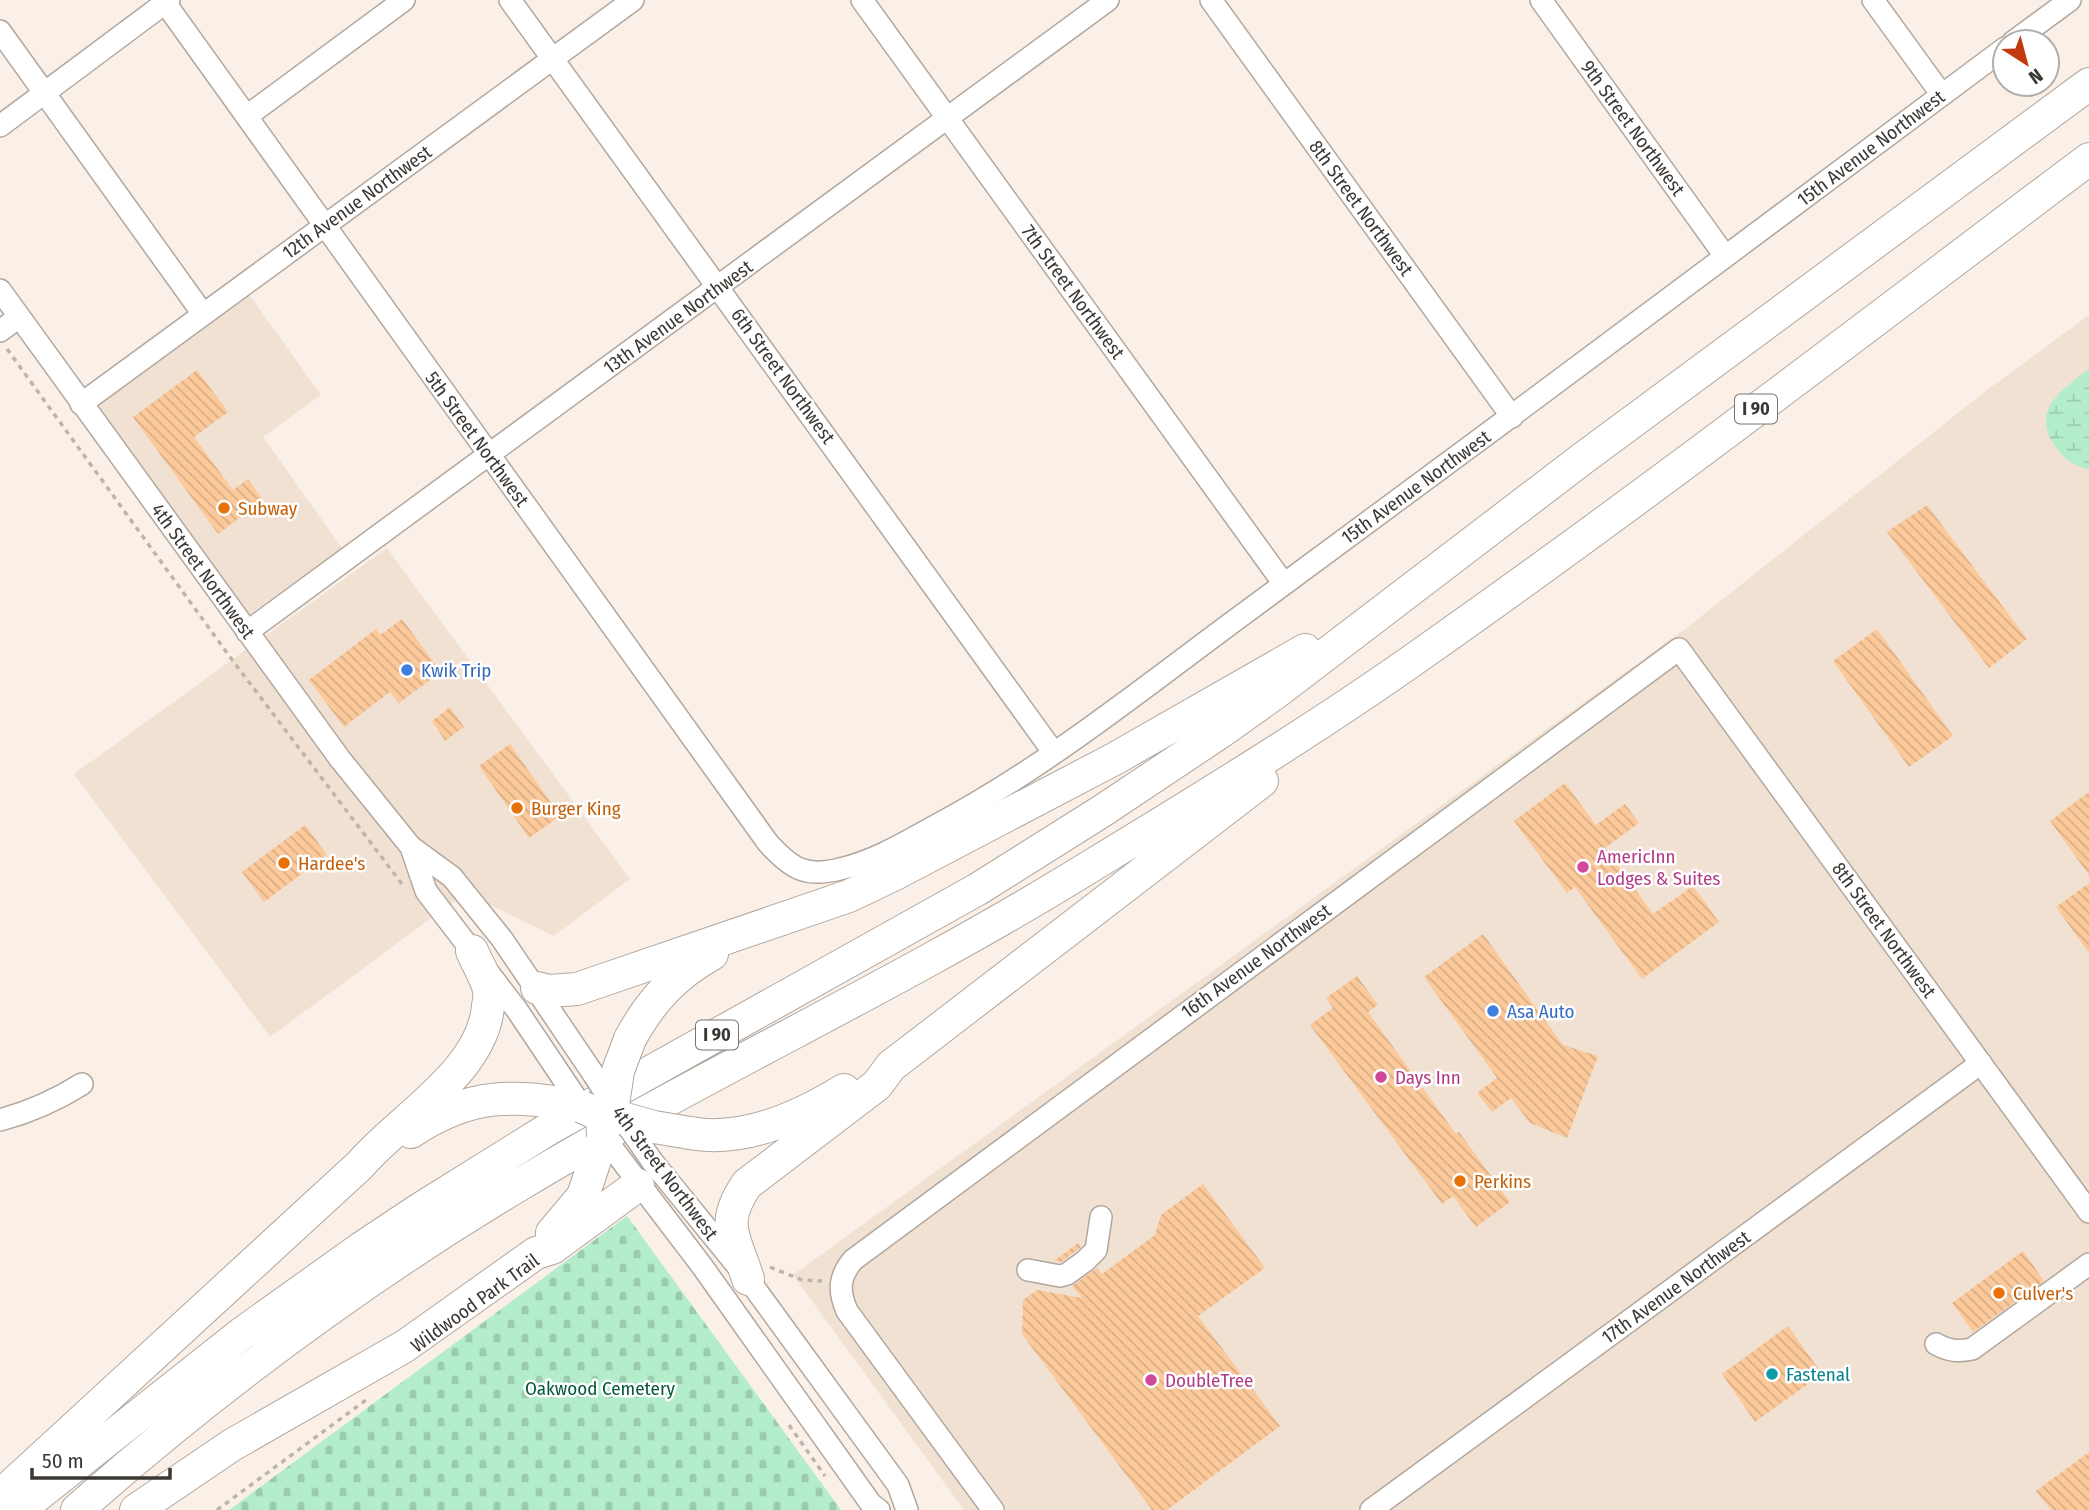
<svg xmlns="http://www.w3.org/2000/svg" width="2089" height="1510" viewBox="0 0 2089 1510" font-family="'Fira Sans Condensed',sans-serif">
  <defs>
    <pattern id="wetland-marsh" width="20" height="14" patternUnits="userSpaceOnUse" patternTransform="scale(1.75)"><rect width="20" height="14" fill="#b3edcc"/><path d="M1 5h8M5 5V1M11 12h8M15 12V8" fill="none" stroke="#9bccb0"/></pattern>
    <pattern id="cemetery-stones" width="16" height="16" patternUnits="userSpaceOnUse" patternTransform="scale(1.75)"><rect width="16" height="16" fill="#b3edcc"/><path d="M2 7V4a2 2 0 0 1 4 0v3zM10 15v-3a2 2 0 0 1 4 0v3z" fill="#9bccb0"/></pattern>
    <pattern id="building-back-hatch" width="6" height="6" patternUnits="userSpaceOnUse" patternTransform="scale(1.75)"><rect width="6" height="6" fill="#fcc99a"/><path d="M-1 5l2 2M0 0l6 6M5-1l2 2" fill="none" stroke="#d9ad85"/></pattern>
  </defs>
  <rect width="100%" height="100%" fill="#fbf0e7"/>
  <!-- built -->
  <path fill="#f1e1d3" d="M248 293 321 395 263 437 342 548 247 616 95 402Z
    M2089 315V1510H964L793 1275 1685 629 1987 390Z
    M387 548 630 879 554 936 490 905 475 886 270 1037 74 774Z"/>
  <!-- wetland -->
  <path fill="url(#wetland-marsh)" d="M2089 369V469C2076 467 2064 459 2057 449 2029 411 2060 391 2089 369Z"/>
  <!-- cemetery -->
  <path fill="url(#cemetery-stones)" d="M627 1216 841 1510H229Z"/>
  <!-- building -->
  <path fill="url(#building-back-hatch)" d="M197 370 228 412 194 437 233 490 248 479 263 500 218 534 133 417Z
    M1927 505 2027 639 1989 668 1887 532Z
    M402 619 441 672 399 703 390 692 344 727 309 680 376 629 380 635Z
    M1877 629 1953 736 1909 767 1833 661Z
    M450 707 464 727 445 741 432 721Z
    M510 744 560 816 529 838 479 766Z
    M1565 783 1596 825 1625 804 1639 823 1605 848 1653 914 1693 886 1719 922 1642 979 1575 887 1567 893 1514 821Z
    M2089 792V875L2050 821Z
    M305 825 327 855 264 902 242 872Z
    M2089 883V953L2056 907Z
    M1483 934 1563 1045 1598 1056 1567 1138 1530 1123 1511 1098 1492 1112 1477 1093 1497 1078 1424 977Z
    M1357 976 1378 1005 1368 1012 1456 1134 1459 1132 1510 1202 1476 1227 1453 1196 1442 1204 1310 1025 1333 1008 1326 998Z
    M1203 1184 1265 1268 1198 1316 1280 1426 1167 1510H1152L1022 1334 1023 1300 1037 1290 1082 1298 1072 1286 1097 1268 1102 1274 1155 1235 1161 1215Z
    M1078 1243 1081 1247 1076 1251 1061 1262 1054 1261Z
    M2023 1251 2044 1281 1973 1332 1952 1303Z
    M1788 1326 1822 1374 1755 1422 1722 1374Z
    M2089 1452V1510H2051L2036 1491Z"/>
  <g fill="none" stroke-linecap="round" stroke-linejoin="round">
    <!-- minor casing -->
    <g stroke="#b1a79e" stroke-width="24">
      <path id="minor" d="M163 0 768 843C791 868 805 878 840 869 875 861 906 842 937 825 1048 766 1148 684 1249 610 1502 424 1753 236 2005 48
        M510 0 1054 753
        M862 0 1284 584
        M1211 0 1512 417
        M1541 0 1725 256
        M1873 0 1942 95
        M0 31 203 314
        M2013 42 2070 0
        M247 116 404 0
        M0 126 169 0
        M0 290 340 759 411 847 452 877 502 939 594 1075
        M0 331 19 317
        M81 404 633 0
        M247 632 1108 0
        M411 847 426 891 517 1010 582 1107
        M0 1120C30 1112 55 1101 82 1084
        M603 1136 702 1266 871 1504 879 1510
        M652 1161 748 1279 898 1485 907 1510
        M1028 1270 1060 1276 1067 1274 1085 1261 1096 1250 1101 1217
        M1936 1344C1949 1351 1958 1352 1972 1349L2089 1264
        M993 1510 847 1311C838 1290 839 1277 853 1260L1679 649 2089 1212
        M1371 1510 1981 1063"/>
    </g>
    <!-- highway casing -->
    <g stroke="#b1a79e" stroke-width="34">
      <path id="highway" d="M537 988 549 991 577 989 849 896 893 875 1116 758 1305 650
        M630 1039C650 1002 674 975 712 954
        M411 1132C471 1092 514 1094 582 1107
        M690 1133C743 1143 800 1117 844 1090
        M552 1233 583 1196 603 1136
        M748 1279C735 1236 719 1225 747 1184L877 1085 891 1066 1262 781
        M0 1496 360 1165C400 1118 483 1072 488 1006 489 1001 490 995 489 990 486 977 477 963 472 951
        M19 1510 241 1334 360 1249 420 1209 550 1128 978 889 1102 811 1222 731 1278 691 1582 459 2089 84
        M77 1510C214 1389 362 1279 519 1185 700 1076 893 987 1073 877 1191 805 1310 733 1423 653 1649 494 1868 325 2089 159
        M136 1510 232 1445 405 1346 536 1253 552 1248 638 1185"/>
    </g>
    <!-- path -->
    <path stroke="#bdb5ad" stroke-width="3.5" stroke-dasharray="5 5" stroke-linecap="butt" d="M7 349 230 657 402 884
      M770 1267 802 1280 822 1281
      M789 1425 825 1476
      M217 1510 370 1397"/>
    <!-- minor -->
    <use href="#minor" stroke="#fff" stroke-width="21"/>
    <!-- highway -->
    <use href="#highway" stroke="#fff" stroke-width="32"/>
    <!-- minor-bridge casing -->
    <g stroke="#b1a79e" stroke-width="24" stroke-linecap="butt">
      <path id="minor-bridge" d="M594 1075 613 1105
        M622 1118 652 1161"/>
    </g>
    <!-- highway-bridge casing -->
    <g stroke="#b1a79e" stroke-width="34" stroke-linecap="butt">
      <path id="highway-bridge" d="M613 1105 618 1071 630 1039
        M582 1107 602 1116 603 1136
        M622 1118 654 1127 690 1133"/>
    </g>
    <!-- minor-bridge -->
    <use href="#minor-bridge" stroke="#fff" stroke-width="21"/>
    <!-- highway-bridge -->
    <use href="#highway-bridge" stroke="#fff" stroke-width="32"/>
  </g>
  <!-- markers -->
  <g fill="#e8710a" stroke="#fff" stroke-width="2.5">
    <circle cx="224" cy="508" r="7"/>
    <circle cx="517" cy="808" r="7"/>
    <circle cx="284" cy="863" r="7"/>
    <circle cx="1460" cy="1181" r="7"/>
    <circle cx="1999" cy="1293" r="7"/>
  </g>
  <g fill="#3f7fe0" stroke="#fff" stroke-width="2.5">
    <circle cx="407" cy="670" r="7"/>
    <circle cx="1493" cy="1011" r="7"/>
  </g>
  <g fill="#d1479c" stroke="#fff" stroke-width="2.5">
    <circle cx="1583" cy="867" r="7"/>
    <circle cx="1381" cy="1077" r="7"/>
    <circle cx="1151" cy="1380" r="7"/>
  </g>
  <circle fill="#0f9aa8" stroke="#fff" stroke-width="2.5" cx="1772" cy="1374" r="7"/>
  <g text-anchor="middle" dominant-baseline="central" stroke-width="5" stroke-linejoin="round" paint-order="stroke">
    <!-- shield labels -->
    <g fill="#fff" stroke="#767370" stroke-width="2">
      <rect x="1735" y="394.5" width="42" height="29" rx="5"/>
      <rect x="696" y="1020.5" width="42" height="29" rx="5"/>
    </g>
    <g font-size="18" font-weight="bold" fill="#3b3733">
      <text x="1756" y="409">I 90</text>
      <text x="717" y="1035">I 90</text>
    </g>
    <!-- street labels -->
    <g font-size="19" fill="#3b3733" stroke="#fff">
      <text transform="translate(1633 128) rotate(54)">9th Street Northwest</text>
      <text transform="translate(1871 148) rotate(-37)">15th Avenue Northwest</text>
      <text transform="translate(357 202) rotate(-36)">12th Avenue Northwest</text>
      <text transform="translate(1361 208) rotate(54)">8th Street Northwest</text>
      <text transform="translate(1073 292) rotate(54)">7th Street Northwest</text>
      <text transform="translate(678 317) rotate(-36)">13th Avenue Northwest</text>
      <text transform="translate(783 376) rotate(54)">6th Street Northwest</text>
      <text transform="translate(477 439) rotate(54)">5th Street Northwest</text>
      <text transform="translate(1416 487) rotate(-36)">15th Avenue Northwest</text>
      <text transform="translate(203 571) rotate(54)">4th Street Northwest</text>
      <text transform="translate(1884 930) rotate(54)">8th Street Northwest</text>
      <text transform="translate(1256 961) rotate(-36)">16th Avenue Northwest</text>
      <text transform="translate(665 1173) rotate(53)">4th Street Northwest</text>
      <text transform="translate(1676 1287) rotate(-36)">17th Avenue Northwest</text>
      <text transform="translate(475 1303) rotate(-36)">Wildwood Park Trail</text>
    </g>
    <!-- food labels -->
    <g font-size="19" fill="#c56008" stroke="#fff" text-anchor="start">
      <text x="238" y="508">Subway</text>
      <text x="531" y="808">Burger King</text>
      <text x="298" y="863">Hardee's</text>
      <text x="1474" y="1181">Perkins</text>
      <text x="2013" y="1293">Culver's</text>
    </g>
    <!-- shop labels -->
    <g font-size="19" fill="#366cbe" stroke="#fff" text-anchor="start">
      <text x="421" y="670">Kwik Trip</text>
      <text x="1507" y="1011">Asa Auto</text>
    </g>
    <!-- hotel labels -->
    <g font-size="19" fill="#b23c85" stroke="#fff" text-anchor="start">
      <text x="1597" y="856">AmericInn<tspan x="1597" dy="22">Lodges &amp; Suites</tspan></text>
      <text x="1395" y="1077">Days Inn</text>
      <text x="1165" y="1380">DoubleTree</text>
    </g>
    <!-- culture labels -->
    <g font-size="19" fill="#0d838f" stroke="#fff" text-anchor="start">
      <text x="1786" y="1374">Fastenal</text>
    </g>
    <!-- park labels -->
    <g font-size="19" fill="#075a39" stroke="#fff">
      <text x="600" y="1388">Oakwood Cemetery</text>
    </g>
  </g>
  <!-- north arrow -->
  <g transform="translate(2026 63) rotate(144)"><circle r="33" fill="#ffffff" stroke="#b1afad" stroke-width="2"/>
  <path d="M0-5L12 26L0 18L-12 26Z" fill="#c23a0b"/>
  <text y="-10" font-size="19" font-weight="bold" text-anchor="middle" fill="#3b3733">N</text>
  </g>
  <!-- scale -->
  <path d="M32 1468v10h138v-10" fill="none" stroke="#3b3733" stroke-width="3.5"/>
  <text x="42" y="1468" font-size="21" fill="#3b3733" stroke="#ffffff" stroke-width="5" paint-order="stroke">50 m</text>
</svg>
